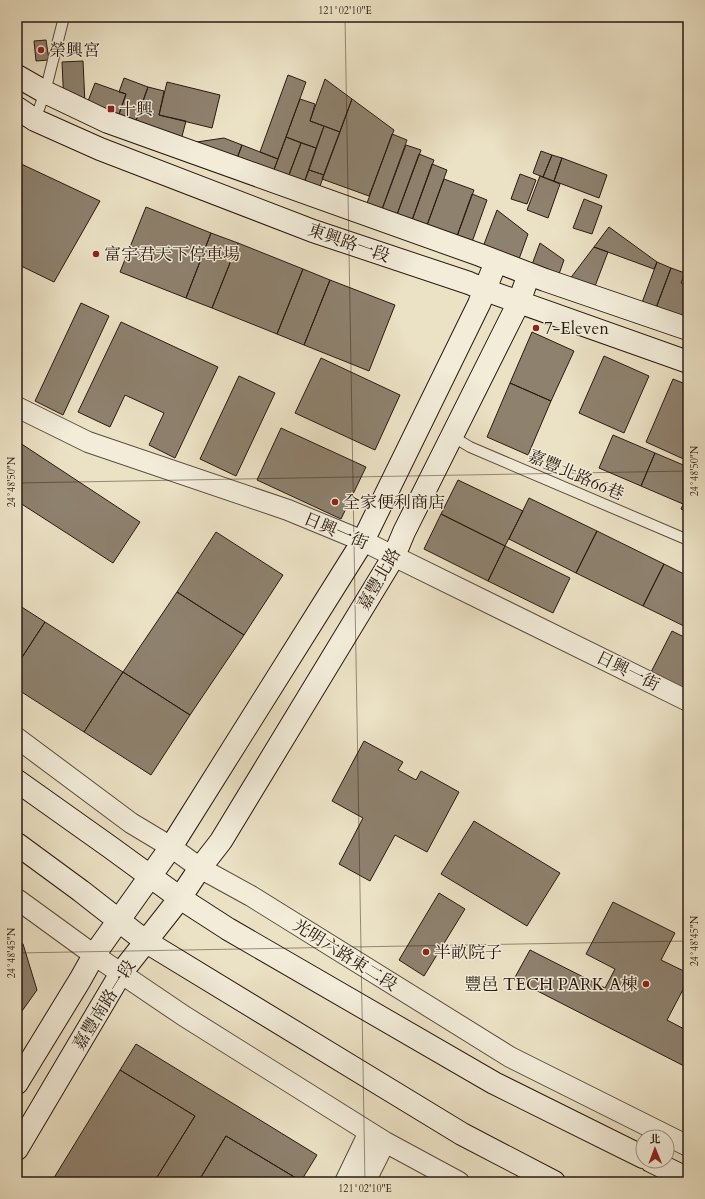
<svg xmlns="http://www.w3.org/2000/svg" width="705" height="1199" viewBox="0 0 705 1199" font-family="Cardo,'Noto Serif TC',serif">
  <rect width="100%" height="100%" fill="#ebe1c4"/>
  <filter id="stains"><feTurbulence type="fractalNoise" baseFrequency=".005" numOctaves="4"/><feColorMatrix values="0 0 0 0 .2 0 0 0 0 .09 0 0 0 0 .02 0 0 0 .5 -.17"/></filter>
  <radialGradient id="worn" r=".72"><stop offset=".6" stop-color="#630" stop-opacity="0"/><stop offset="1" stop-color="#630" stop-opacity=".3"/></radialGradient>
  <!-- building -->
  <path fill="#8e816e" stroke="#2a1a10" d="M46 40 49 60 36 61 34 41Z
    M83 61 85 104 64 105 62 62Z
    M288 75 306 82 278 159 260 152Z
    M124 78 148 87 132 132 115 126 126 94 119 92Z
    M325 79 352 99 340 132 310 121Z
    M167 82 220 95 212 128 159 115Z
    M95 83 126 94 115 126 83 114Z
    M148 87 164 91 159 115 186 121 180 144 132 132Z
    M300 99 315 104 310 121 324 126 316 148 286 137Z
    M352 99 394 130 369 196 322 179Z
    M324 126 340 132 324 175 309 170Z
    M392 134 407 140 377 223 362 217Z
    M286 137 301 143 284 188 269 183Z
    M224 138 242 145 233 169 183 144Z
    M301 143 316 148 300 194 284 188Z
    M242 145 278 159 269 183 233 169Z
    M406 145 421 150 392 228 377 223Z
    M541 151 552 155 543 177 533 173Z
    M419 154 434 160 407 234 392 228Z
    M552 155 562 158 554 181 543 177Z
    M562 158 607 175 599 198 554 181Z
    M17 162 100 201 54 282 17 264Z
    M432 164 447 170 422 239 407 234Z
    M309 170 324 175 315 200 300 194Z
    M520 174 536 180 527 204 511 199Z
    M540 176 560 184 548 218 527 210Z
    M444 179 474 190 452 250 422 239Z
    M472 194 487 200 467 256 452 250Z
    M584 199 602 206 592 234 573 228Z
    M146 207 211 233 186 298 120 272Z
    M497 210 528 234 514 273 478 260Z
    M609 227 657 262 654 269 594 247Z
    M211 233 238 243 212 308 186 298Z
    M238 243 303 269 277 334 212 308Z
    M540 243 564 260 554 288 527 278Z
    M594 247 608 252 592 294 566 284Z
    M657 262 671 268 650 324 636 319Z
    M671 268 685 273 681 283 688 285V309L679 334 650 324Z
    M303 269 330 280 304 345 277 334Z
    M330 280 395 305 369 371 304 345Z
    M81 303 109 316 63 415 35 401Z
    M121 322 218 367 175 458 149 445 164 413 125 395 110 427 78 412Z
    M532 332 574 351 551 401 510 383Z
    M604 356 649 376 624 433 579 413Z
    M321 358 400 395 375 450 295 413Z
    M239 376 275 393 236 476 200 459Z
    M673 379 688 385V461L646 442Z
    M510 383 551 401 528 455 487 437Z
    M281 428 366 467 341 519 257 480Z
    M613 435 655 453 641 486 599 468Z
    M17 441 140 522 113 563 17 501Z
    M655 453 688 467V493L683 504 641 486Z
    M458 480 523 511 505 546 441 514Z
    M688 493V512L681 509Z
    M529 498 597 531 576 573 509 539Z
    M441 514 505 546 488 581 424 549Z
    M597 531 664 564 643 606 576 573Z
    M216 532 283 575 244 635 177 592Z
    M505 546 570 578 553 613 488 581Z
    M664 564 688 576V628L643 606Z
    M177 592 244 635 190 715 123 672Z
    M17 604 45 622 17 665Z
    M45 622 123 672 84 732 17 689V665Z
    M672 631 688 639V690L651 672Z
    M123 672 190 715 151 775 84 732Z
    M364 741 403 762 398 770 416 780 421 771 459 792 427 852 395 835 370 881 339 864 363 818 332 801Z
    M474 821 560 873 527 926 441 874Z
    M439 893 465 909 424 976 399 960Z
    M613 902 675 933 661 960 688 973V980L667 1020 688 1031V1068L514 979 530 950 605 988 615 969 586 954Z
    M17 940 23 944 37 990 17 1018Z
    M136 1044 317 1155 301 1181 226 1136 198 1182H154L195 1116 120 1070Z
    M120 1070 195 1116 154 1182H54L52 1181Z
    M226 1136 301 1181 198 1182Z"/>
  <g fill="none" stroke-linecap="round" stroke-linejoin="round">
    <!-- lane casing -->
    <g stroke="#5a4c3d" stroke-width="12">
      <path id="lane" d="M35 120 45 92 64 17
        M452 436 470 447 688 540"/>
    </g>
    <!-- street casing -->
    <g stroke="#5a4c3d" stroke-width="22">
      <path id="street" d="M17 407 88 442 288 510 363 541 688 701
        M17 738 131 823 171 847 200 868 251 896 510 1057 688 1146
        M17 899 94 955 184 1016 385 1142 459 1182
        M345 1182 369 1132
        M365 1182 385 1142"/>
    </g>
    <!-- secondary casing -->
    <g stroke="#2a1a10" stroke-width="24">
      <path id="secondary" d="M17 76 45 92 108 122 480 255 545 280 688 329
        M17 108 35 120 100 149 313 231 469 283 485 290 688 362
        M17 781 110 847 180 898 228 929 494 1083 643 1157
        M17 844 81 891 145 941 462 1134 554 1182
        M17 1083 80 980 94 955 171 847 363 541 479 304 496 262
        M17 1149 121 973 180 898 200 868 221 841 394 556 404 532 519 302 529 274
        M651 1161 688 1179"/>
    </g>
    <!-- lane -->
    <use href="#lane" stroke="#f2ecd9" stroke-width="10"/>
    <!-- street -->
    <use href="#street" stroke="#f2ecd9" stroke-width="20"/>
    <!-- secondary -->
    <use href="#secondary" stroke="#f2ecd9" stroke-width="22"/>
  </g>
  <!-- ticks -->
  <path fill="none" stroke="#2a1a10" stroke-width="1" stroke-opacity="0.45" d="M345 17 365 1182M17 483 688 471M17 953 688 941"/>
  <!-- markers -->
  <g fill="#8f2418" stroke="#f2ecd9" stroke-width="1.5">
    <circle cx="41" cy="50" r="4"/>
    <rect x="107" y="105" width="8" height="8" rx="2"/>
    <circle cx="96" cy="254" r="4"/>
    <circle cx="536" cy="328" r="4"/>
    <circle cx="335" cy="502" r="4"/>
    <circle cx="426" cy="952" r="4"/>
    <circle cx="646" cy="984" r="4"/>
  </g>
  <g text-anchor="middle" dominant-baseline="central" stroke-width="3" stroke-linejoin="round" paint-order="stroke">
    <!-- poi labels -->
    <g font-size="17" fill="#2a1a10" stroke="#f2ecd9" text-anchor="start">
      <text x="49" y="50">榮興宮</text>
      <text x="119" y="109">十興</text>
      <text x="104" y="254">富宇君天下停車場</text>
      <text x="544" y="328">7-Eleven</text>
      <text x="343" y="502">全家便利商店</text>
      <text x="434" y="952">半畝院子</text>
      <text x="638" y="984" text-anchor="end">豐邑 TECH PARK A棟</text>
    </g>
    <!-- street labels -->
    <g font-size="17" fill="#2a1a10" stroke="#f2ecd9">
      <text transform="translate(349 243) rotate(19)">東興路一段</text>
      <text transform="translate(576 475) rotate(23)">嘉豐北路66巷</text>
      <text transform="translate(336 531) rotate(23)">日興一街</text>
      <text transform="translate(379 579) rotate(-60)">嘉豐北路</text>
      <text transform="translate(628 671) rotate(26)">日興一街</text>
      <text transform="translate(345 955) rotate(32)">光明六路東二段</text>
      <text transform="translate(104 1005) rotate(-58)">嘉豐南路一段</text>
    </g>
  </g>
  <!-- margin -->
  <rect width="705" height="1199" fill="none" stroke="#ebe1c4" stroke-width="44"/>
  <!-- north arrow -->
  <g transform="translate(655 1149) rotate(359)"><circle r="19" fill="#f2ecd9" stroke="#a29889"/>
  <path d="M0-3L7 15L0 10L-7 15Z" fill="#8f2418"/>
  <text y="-6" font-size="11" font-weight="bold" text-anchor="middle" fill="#2a1a10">北</text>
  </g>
  <rect x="22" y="22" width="661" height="1155" fill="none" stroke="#2a1a10" stroke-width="1.5"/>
  <g font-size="10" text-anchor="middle" fill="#2a1a10">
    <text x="345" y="14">121°02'10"E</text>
    <text transform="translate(694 471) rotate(-90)" y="4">24°48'50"N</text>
    <text transform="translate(11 482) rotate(-90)" y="4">24°48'50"N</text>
    <text transform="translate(694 941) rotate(-90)" y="4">24°48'45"N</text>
    <text transform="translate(11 953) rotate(-90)" y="4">24°48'45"N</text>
    <text x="365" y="1192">121°02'10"E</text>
  </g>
  <rect width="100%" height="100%" filter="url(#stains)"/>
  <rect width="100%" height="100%" fill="url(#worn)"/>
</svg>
